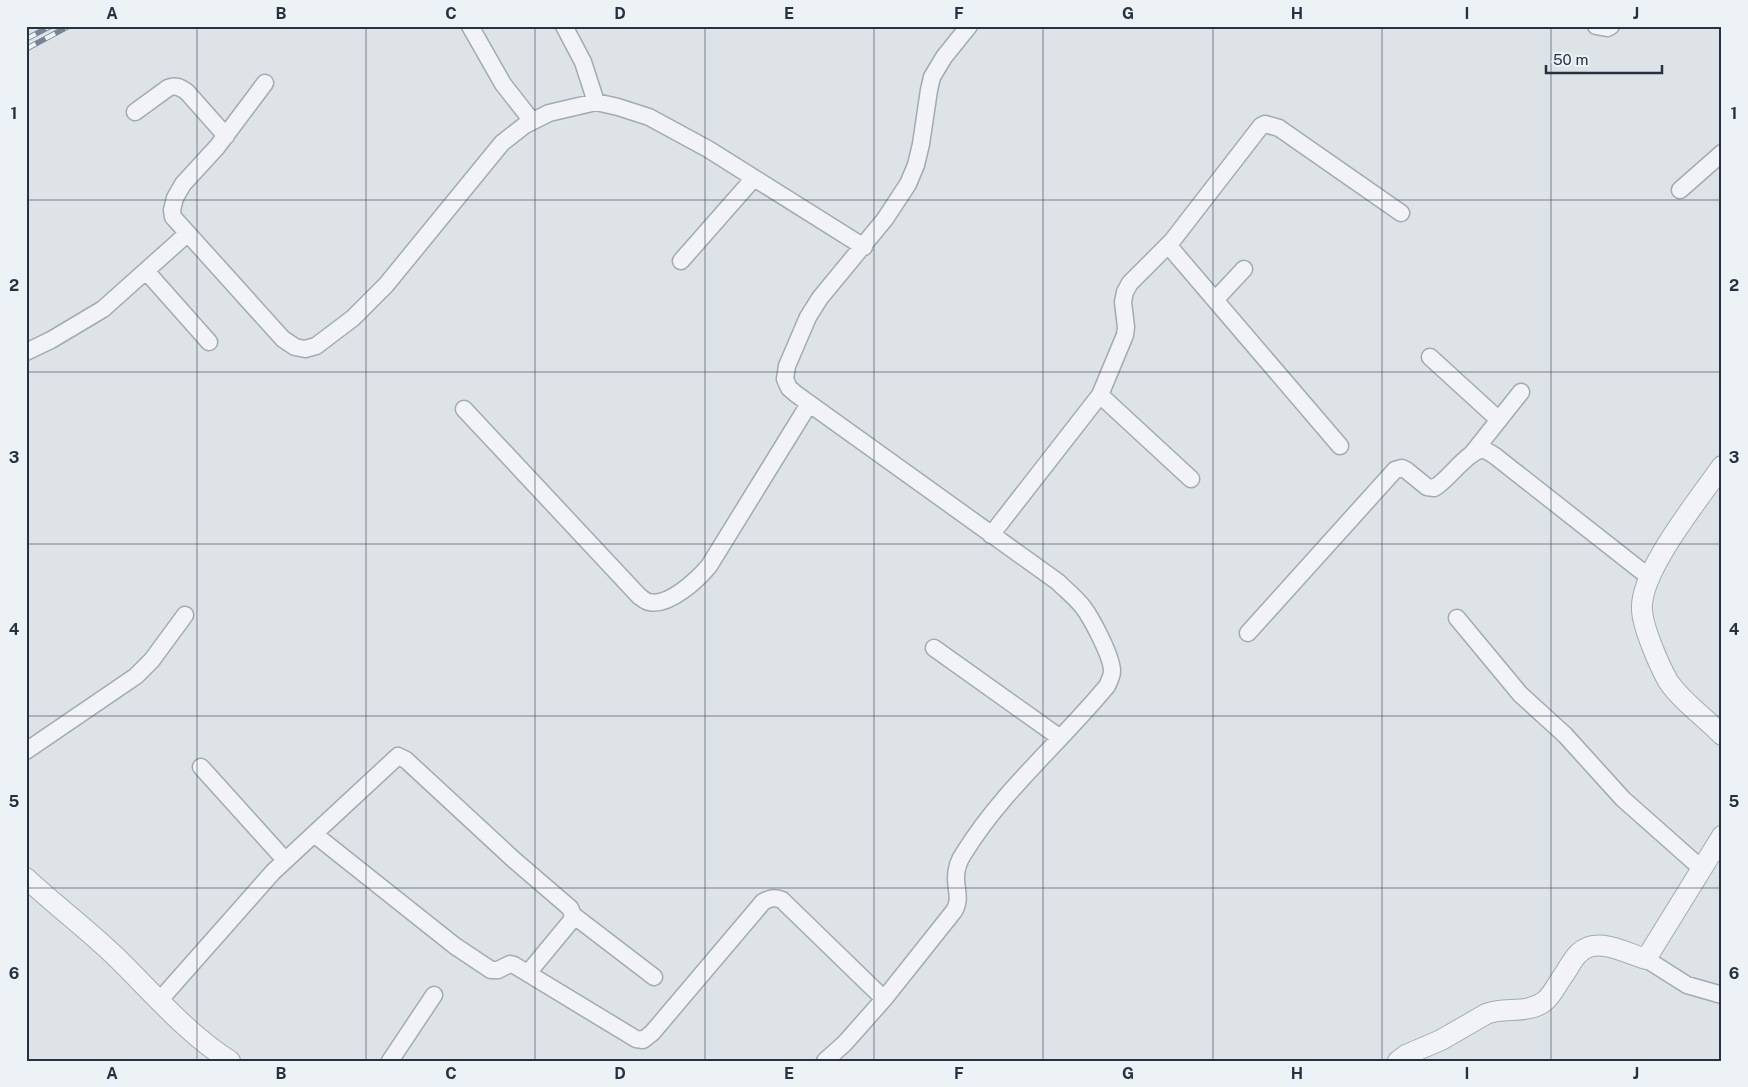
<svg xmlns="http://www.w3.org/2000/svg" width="1748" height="1087" viewBox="0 0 1748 1087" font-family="'Public Sans',sans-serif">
  <rect width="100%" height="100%" fill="#dee3e8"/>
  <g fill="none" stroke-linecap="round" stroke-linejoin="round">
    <!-- minor casing -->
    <g stroke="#a3aab2" stroke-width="19">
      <path id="minor" d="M470 26 503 84 532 121
        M564 26 583 62 596 102
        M1596 26 1607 28 1611 26
        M265 83 217 147 183 184 175 198 172 210 173 217 283 339 295 347 305 349 316 346 353 318 386 285 502 143 525 125 549 113 596 102 618 107 649 117 708 149 864 247
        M135 112 168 88C176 85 180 87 187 92L226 136
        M1680 190 1722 153
        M1168 245 1340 446
        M681 261 754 178
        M146 271 209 342
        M1215 300 1244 269
        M26 352 51 340 103 309 187 234
        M1430 357 1499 420
        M1100 395 1191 479
        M464 409 639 596C642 598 646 602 649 602 669 607 698 579 709 566L809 404
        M1471 455 1521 392
        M991 535 1100 395 1125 335 1126 327 1123 302 1125 292 1130 283 1172 241 1261 126 1265 124 1279 128 1401 213
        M1457 618 1520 694 1565 735 1623 799 1702 869
        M1248 633 1395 470 1402 468 1406 470 1427 487 1434 488C1448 481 1469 448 1484 450 1488 451 1492 454 1495 456L1649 577
        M934 648 1059 737
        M26 751 136 676 152 660 185 615
        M201 767 285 860
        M314 834 455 946 491 970H498L510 964 514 965 636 1039 643 1040 652 1033 763 902C770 898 774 897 782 900L884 999
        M573 915 654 977
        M1646 959 1687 985 1722 995
        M159 1001 273 872 398 756 406 760 513 859 570 908 573 915 571 921 528 973
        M390 1061 434 995
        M825 1061 845 1043 884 999 954 911C961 900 956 890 956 878 956 869 959 860 964 853 1003 790 1060 743 1107 686 1109 682 1112 676 1112 671 1112 657 1092 619 1083 607 1076 598 1066 590 1058 582L796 394 789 388 785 379 787 366 808 317 820 298 885 219 908 184 916 165 921 144 929 90 932 77 944 57 969 26"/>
    </g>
    <!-- tertiary casing -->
    <g stroke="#a3aab2" stroke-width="22">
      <path id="tertiary" d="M1722 466C1700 498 1639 572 1642 610 1643 628 1659 665 1668 681 1682 702 1705 717 1722 735
        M26 878C55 905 86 928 115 956 152 992 186 1033 230 1061
        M1398 1061 1406 1055 1441 1040 1486 1014C1505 1006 1527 1015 1545 1001 1553 994 1557 984 1563 976 1568 969 1572 960 1578 954 1596 935 1625 953 1646 959L1722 836"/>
    </g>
    <!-- minor -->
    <use href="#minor" stroke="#f1f3f6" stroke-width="16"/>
    <!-- tertiary -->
    <use href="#tertiary" stroke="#f1f3f6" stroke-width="20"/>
    <!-- rail casing -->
    <g stroke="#778493" stroke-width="5.5">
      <path id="rail" d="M26 39 51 26
        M26 49 69 26"/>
    </g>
    <!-- rail -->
    <use href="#rail" stroke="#edf2f6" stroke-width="4" stroke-dasharray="11" stroke-linecap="butt"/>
  </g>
  <!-- grid -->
  <path fill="none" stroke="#263240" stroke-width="1" stroke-opacity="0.55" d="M197 26V1061M366 26V1061M535 26V1061M705 26V1061M874 26V1061M1043 26V1061M1213 26V1061M1382 26V1061M1551 26V1061M26 200H1722M26 372H1722M26 544H1722M26 716H1722M26 888H1722"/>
  <!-- border -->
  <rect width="1748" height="1087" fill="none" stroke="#edf2f6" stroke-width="55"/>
  <!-- scale -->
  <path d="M1546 65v8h116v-8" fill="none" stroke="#263240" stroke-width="2.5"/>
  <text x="1553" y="65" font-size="15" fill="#263240" stroke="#edf2f6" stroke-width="4" paint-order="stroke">50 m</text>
  <rect x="28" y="28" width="1692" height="1032" fill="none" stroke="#263240" stroke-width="2"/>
  <g font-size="16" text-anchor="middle" font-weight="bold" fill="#263240">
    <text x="112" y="19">A</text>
    <text x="281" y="19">B</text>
    <text x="451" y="19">C</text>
    <text x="620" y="19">D</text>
    <text x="789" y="19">E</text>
    <text x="959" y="19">F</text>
    <text x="1128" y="19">G</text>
    <text x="1297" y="19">H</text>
    <text x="1467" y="19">I</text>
    <text x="1636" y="19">J</text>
    <text x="14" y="119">1</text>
    <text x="1734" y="119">1</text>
    <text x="14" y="291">2</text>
    <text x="1734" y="291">2</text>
    <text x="14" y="463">3</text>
    <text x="1734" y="463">3</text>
    <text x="14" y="635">4</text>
    <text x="1734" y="635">4</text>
    <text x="14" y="807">5</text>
    <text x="1734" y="807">5</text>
    <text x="14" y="979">6</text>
    <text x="1734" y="979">6</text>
    <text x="112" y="1079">A</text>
    <text x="281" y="1079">B</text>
    <text x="451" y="1079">C</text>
    <text x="620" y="1079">D</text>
    <text x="789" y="1079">E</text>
    <text x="959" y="1079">F</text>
    <text x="1128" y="1079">G</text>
    <text x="1297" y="1079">H</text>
    <text x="1467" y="1079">I</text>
    <text x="1636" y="1079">J</text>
  </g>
</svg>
